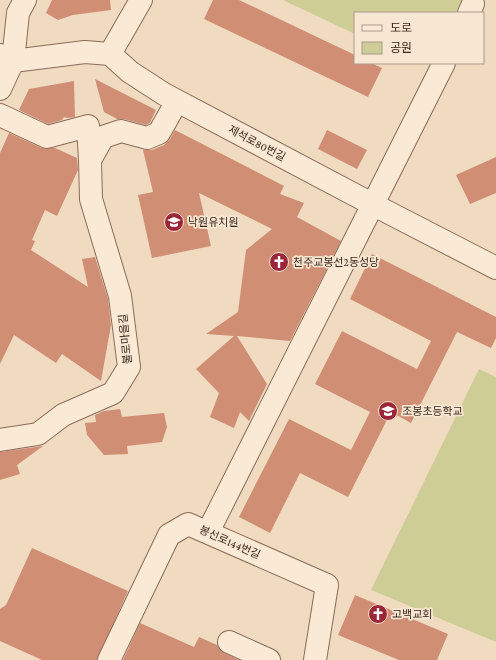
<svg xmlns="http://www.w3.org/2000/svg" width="496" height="660" viewBox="0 0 496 660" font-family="'Crimson Pro','Noto Sans KR',serif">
  <rect width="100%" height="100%" fill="#f0dbc1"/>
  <!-- green -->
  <path fill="#cecd95" d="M283 0H462L456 13H355V34Z
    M479 369 496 377V642L371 590Z"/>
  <!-- building -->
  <path fill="#d08e75" d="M52 0H110L111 10 73 15 58 20 46 13Z
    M213 0H239L355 55V63H371L382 68 368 97 204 19Z
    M95 79 156 110 150 123 146 125 124 119H117L104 112Z
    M74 81 75 117 68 118 64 117 62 120 48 124 19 110 29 89Z
    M175 130 284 186 280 194 304 203 297 217 341 241 290 341 237 336 267 384 249 421 240 412 234 428 210 417 219 393 196 369 234 336 206 334 238 312 246 250 272 229 199 193 211 246 152 258 138 195 153 192 143 150H152L164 145 170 139Z
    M327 130 367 150 357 169 318 149Z
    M9 133 42 148H55L77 158 78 170 57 216 45 210 32 240 35 241 31 250 88 287 82 259 95 257 108 299 111 325 101 381 62 354 56 363 14 335 0 364V153Z
    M496 157V193L470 204 456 175Z
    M372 254 496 317V338L491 348 457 332 411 423 391 412 348 497 300 473 270 533 239 517 289 419 351 450 370 412 315 384 342 331 417 369 431 341 350 299Z
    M120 409 122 417 164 413 167 427 162 442 127 446 128 454 104 455 87 435 85 423 96 422 95 415 104 411Z
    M43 446 17 465 20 474 0 480V452Z
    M32 548 128 591 97 660H42L0 641V609L6 605Z
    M355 595 448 634 437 660H399L338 635Z
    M140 623 194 647 199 637 217 645 224 653 239 660H123Z"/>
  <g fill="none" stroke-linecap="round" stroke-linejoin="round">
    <!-- minor casing -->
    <g stroke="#8a6b58" stroke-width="24">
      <path id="minor" d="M469 13 473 4
        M110 54 141 0
        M0 55 13 61 85 52 110 54 130 72 164 94 372 204 496 268
        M0 89 13 61 18 13 25 0
        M0 115 47 137 88 126 90 160
        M0 440 38 434 63 415 113 393 129 367 120 296 91 199 90 160 103 137 121 131 147 138 159 133 177 101
        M208 532 444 63
        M229 642 269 660
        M109 660 169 535 188 524 327 585 315 660"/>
    </g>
    <!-- minor -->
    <use href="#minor" stroke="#faead5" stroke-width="22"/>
  </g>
  <!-- icons -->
  <defs>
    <g id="school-disc" transform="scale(1)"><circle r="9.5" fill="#9c2538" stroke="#f7e6d1"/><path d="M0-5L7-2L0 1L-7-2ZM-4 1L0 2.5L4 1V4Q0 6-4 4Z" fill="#fff"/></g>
    <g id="church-disc" transform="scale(1)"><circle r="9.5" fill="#9c2538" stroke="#f7e6d1"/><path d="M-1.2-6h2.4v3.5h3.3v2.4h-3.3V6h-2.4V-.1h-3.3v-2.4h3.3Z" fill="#fff"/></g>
  </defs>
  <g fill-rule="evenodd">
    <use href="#school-disc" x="174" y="222"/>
    <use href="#church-disc" x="279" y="262"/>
    <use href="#school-disc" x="388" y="411"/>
    <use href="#church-disc" x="378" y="614"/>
  </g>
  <g text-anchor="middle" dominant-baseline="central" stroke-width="3.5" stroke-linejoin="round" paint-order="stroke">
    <!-- street labels -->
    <g font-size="11" fill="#39261d" stroke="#f7e6d1">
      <text transform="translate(257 143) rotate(28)">제석로80번길</text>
      <text transform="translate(125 339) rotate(-96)">불로마을길</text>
      <text transform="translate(230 542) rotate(24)">봉선로144번길</text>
    </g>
    <!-- poi labels -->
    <g font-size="11" fill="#39261d" stroke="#f7e6d1" text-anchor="start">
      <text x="188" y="222">낙원유치원</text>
      <text x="293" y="262">천주교봉선2동성당</text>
      <text x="402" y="411">조봉초등학교</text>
      <text x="392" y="614">고백교회</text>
    </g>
  </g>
  <!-- legend -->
  <rect x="354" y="12" width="130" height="52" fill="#f7e6d1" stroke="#ab9989"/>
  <rect x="362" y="25" width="20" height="6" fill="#faead5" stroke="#ab9989"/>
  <text x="390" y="32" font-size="12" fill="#39261d">도로</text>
  <rect x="362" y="42" width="20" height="12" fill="#cecd95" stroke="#ab9989"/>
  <text x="390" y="52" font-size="12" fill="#39261d">공원</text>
</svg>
